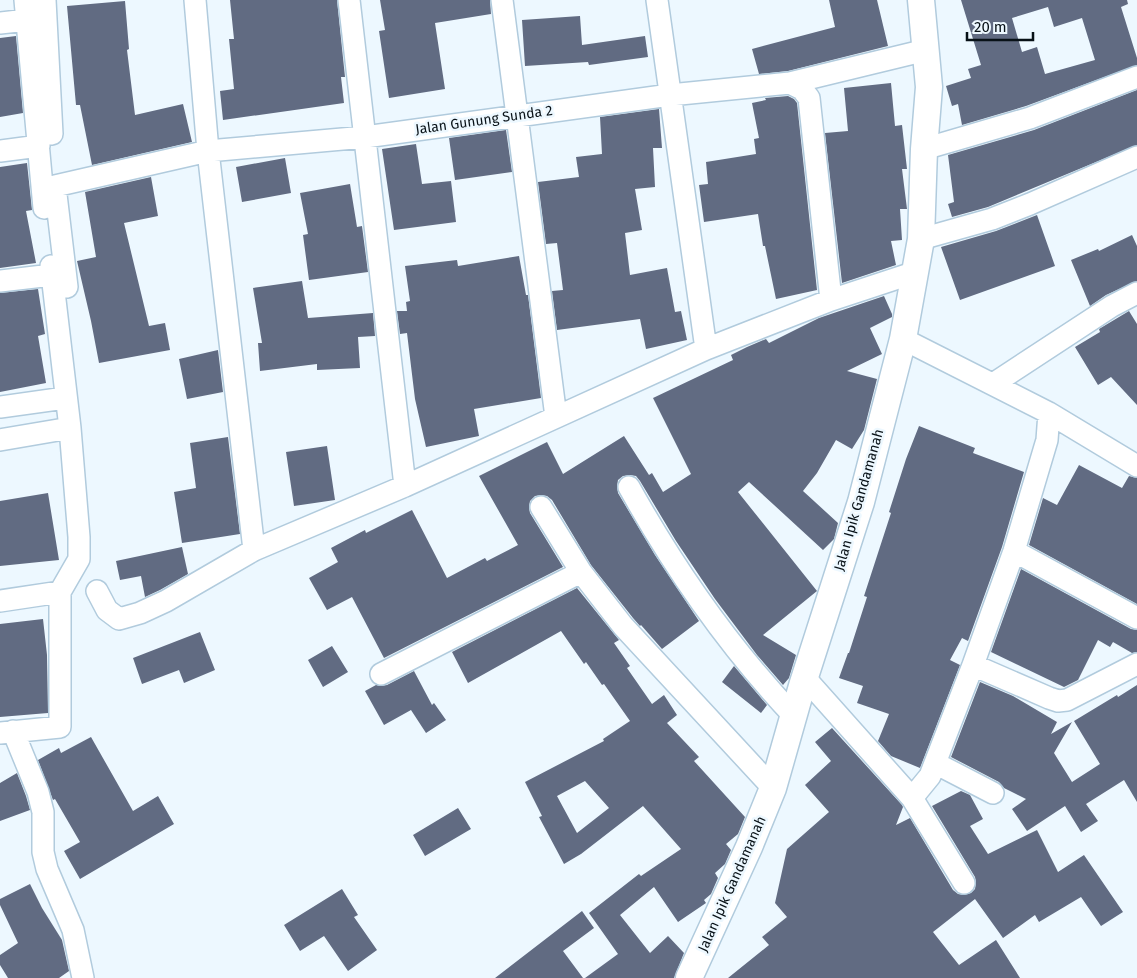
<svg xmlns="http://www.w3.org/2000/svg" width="1137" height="978" viewBox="0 0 1137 978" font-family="'Fira Sans',sans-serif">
  <rect width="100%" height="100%" fill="#edf8ff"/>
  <!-- building -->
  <path fill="#616b82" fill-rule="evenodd" d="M230 0H337L345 77H341L344 103 223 120 220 91 234 89 229 39H234Z
    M380 0H490L491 14 435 23 445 89 389 98 379 31 385 30Z
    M829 0H877L888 46 788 71 759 74 752 49 835 27Z
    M961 0H1127L1128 4 1121 7 1137 58V65L1026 106 962 125 958 104 952 106 946 86 971 78 968 69 981 65ZM1048 7 1054 27 1082 18 1095 60 1045 74 1037 47 1022 52 1012 18Z
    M125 1 129 49 127 50 135 115 183 104 192 142 92 165 80 105H76L67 6Z
    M580 16 582 45 645 36 648 57 589 65 588 62 525 66 522 20Z
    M16 36 23 113 0 117V38Z
    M891 83 895 126 902 125 907 169H902L907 209H900L902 240 891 241 896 265 842 283 825 133 848 131 844 88Z
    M1137 90V145L988 207 952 217 948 204 954 202 948 155 1034 130Z
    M788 96 794 99 797 103 817 290 776 299 765 246H763L758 214 704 222 699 185 708 184 706 162 756 154 754 139 759 138 752 103 766 100 765 98Z
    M659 109 662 148H653L655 187 635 189 642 230 625 233 630 275 667 268 675 312 681 311 687 340 646 349 640 319 557 330 552 291 563 290 557 243 546 244 538 182 579 177 576 157 602 154 600 117Z
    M506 130 512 172 455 180 449 138Z
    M416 144 422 184 451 181 456 222 394 230 382 149Z
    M285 158 291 193 242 202 236 167Z
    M27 163 32 210 26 211 36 263 0 268V167Z
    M151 177 158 216 124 223 149 326 165 323 170 350 99 363 91 321 77 261 96 257 85 192Z
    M350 184 357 227 362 226 368 272 309 280 303 235 308 234 300 193Z
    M1037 215 1055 266 960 300 941 247 996 231Z
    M1132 235 1137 246V281L1106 295 1090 306 1071 260 1098 249 1099 251Z
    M519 256 526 295H528L541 398 474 409 479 436 426 447 415 399 407 333 400 334 397 311H407L406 302 410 301 405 266 457 260 458 266Z
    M302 281 308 318 373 313 375 336 358 337 360 368 317 370V364L260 371 258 343H262L253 288Z
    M38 289 45 334 38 336 46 383 0 392V293Z
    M884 296 892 314V317L870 328 882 354 847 371 877 379 864 430 852 449 836 440 817 473 803 491 838 523 834 539 823 550 749 482 738 492 817 591 763 635 796 655 789 678 783 685 757 655 715 599 676 541 640 481 636 476 630 475 623 476 618 480 617 486 618 493 655 555 699 621 662 649 641 625 640 626 633 618 591 565 552 500 547 496 541 495 535 496 530 501 529 507 530 513 563 567 384 658 352 597 327 610 309 578 338 562 331 548 365 530 366 533 412 510 447 578 485 558 487 561 518 545 479 476 547 442 563 474 624 436 649 475 652 473 663 492 691 474 653 398 733 360 731 355 747 347 766 339 769 343 819 318Z
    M1129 311 1137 324V405L1111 377 1098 385 1075 347 1100 332 1099 329Z
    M218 350 223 392 187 399 179 359Z
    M919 426 975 448 973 453 1024 472 1002 547 968 641 962 638 950 660 960 665 920 768 891 756 878 741 889 714 857 703 863 686 839 678 848 653H849L867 597 864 596 891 513 889 512 906 459Z
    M228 437 240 534 182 543 174 492 196 488 190 443Z
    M327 446 335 500 294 506 286 452Z
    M1079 465 1122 488 1129 476 1137 478V604L1029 545 1043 498 1057 505Z
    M48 493 59 560 0 566V501Z
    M182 547 188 574 160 590 145 597 141 576 120 580 116 561Z
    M1021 569 1131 629 1137 630V652L1132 653 1113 642 1110 647 1098 640 1078 680 1064 687 991 652Z
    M577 588 619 640 614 643 630 666 627 668 652 704 664 695 677 715 667 723 699 757 694 761 745 817 738 834 726 844 731 850 725 864 715 873 718 878 711 894 704 900 706 903 678 922 654 887 620 915 650 953 668 936 684 953 674 978H585L618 954 589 913 639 874 641 876 681 849 643 806 581 854 564 864 539 817 542 816 525 782 604 741 603 739 630 721 604 684 602 685 586 662 584 664 561 631 468 683 452 652ZM585 781 609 808 577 833 557 796Z
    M43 619 47 655 48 713 0 717V624Z
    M200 632 215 670 184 683 179 670 142 684 133 658Z
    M332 646 348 672 323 687 308 660Z
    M734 666 767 705 761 713 722 682Z
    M414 671 432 705 434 703 446 720 426 733 411 710 384 725 365 691 376 685 381 686 387 685Z
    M980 682 1013 696 1057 722 1051 734 1072 722 1054 753 1072 782 1100 764 1074 721 1117 695 1118 697 1137 685V802L1124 780 1086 804 1098 821 1081 832 1065 806 1027 831 1012 809 1026 799 1004 788 999 782 951 757Z
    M832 728 902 805 903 807 896 825 910 818 953 890 958 894 964 895 971 893 975 889 976 882 975 877 932 806 961 791 970 795 983 819 970 826 988 854 1037 830 1058 872 1084 855 1123 912 1101 926 1081 897 1039 922 1035 915 1003 938 975 899 933 932 959 965 996 940 1020 978H728L769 945 762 937 787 917 775 903 787 849 829 812 805 785 831 761 815 742Z
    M91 737 133 811 158 796 174 824 80 879 64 851 80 842 55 799 53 800 38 760 59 748 61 753Z
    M17 773 26 796 30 810 0 821V783Z
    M458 808 471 829 425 856 413 835Z
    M30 884 42 908 62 940 69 971 59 978H8L0 965V955L18 943 0 905V899Z
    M342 889 358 915 354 917 377 950 348 971 324 936 300 951 284 925Z
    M582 911 594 928 563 951 583 978H495Z"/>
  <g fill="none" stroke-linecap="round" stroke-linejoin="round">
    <!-- minor casing -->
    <g stroke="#b1cbdd" stroke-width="24">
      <path id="minor" d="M25 0 44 208
        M45 0 52 134
        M195 0 208 151 254 550
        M349 0 405 486
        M502 0 556 417
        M657 0 706 349
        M0 23 27 20
        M790 83 802 89 809 98 831 300
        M924 149 1030 118 1137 77
        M0 151 39 146
        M921 239 992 219 1030 204 1137 157
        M0 281 52 275
        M67 287 55 186 208 151 365 137 670 95 790 83 926 50
        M903 339 1049 413 1137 466
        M993 384 1112 306 1137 293
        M0 407 65 398
        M0 440 70 428
        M629 487C675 570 729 647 794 716
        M541 507 581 572 623 626 773 788
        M1014 551 1137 618
        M97 591 107 610 119 619 140 613 166 601 254 550 405 486 706 349 831 300 916 272
        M0 601 60 592
        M973 665 1049 698 1058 701 1067 700 1137 664
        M381 674 581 572
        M805 678 912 798 930 776 973 665 1014 551 1047 440 1049 413
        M13 731 38 792 43 812V852L47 869 73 930 83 978
        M0 733 60 727V592L79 559V537L70 428 51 266
        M935 763 993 793
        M912 798 964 883"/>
    </g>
    <!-- tertiary casing -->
    <g stroke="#b1cbdd" stroke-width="29">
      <path id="tertiary" d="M689 978 749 847 773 788 802 686 861 502 903 339 921 239 924 149 929 87 921 0"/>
    </g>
    <!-- minor -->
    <use href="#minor" stroke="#fff" stroke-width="21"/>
    <!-- tertiary -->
    <use href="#tertiary" stroke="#fff" stroke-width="26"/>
  </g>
  <g text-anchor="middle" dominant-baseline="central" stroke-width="5" stroke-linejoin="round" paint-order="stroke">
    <!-- street labels -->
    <g font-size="14" fill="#081117" stroke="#edf8ff">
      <text transform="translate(484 120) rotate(-8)">Jalan Gunung Sunda 2</text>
      <text transform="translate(859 500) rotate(-74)">Jalan Ipik Gandamanah</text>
      <text transform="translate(732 884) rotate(-66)">Jalan Ipik Gandamanah</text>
    </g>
  </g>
  <!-- scale -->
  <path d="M967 32v8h66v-8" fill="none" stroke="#081117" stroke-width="2.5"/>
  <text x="974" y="32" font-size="15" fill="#081117" stroke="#edf8ff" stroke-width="4" paint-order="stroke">20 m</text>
</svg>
